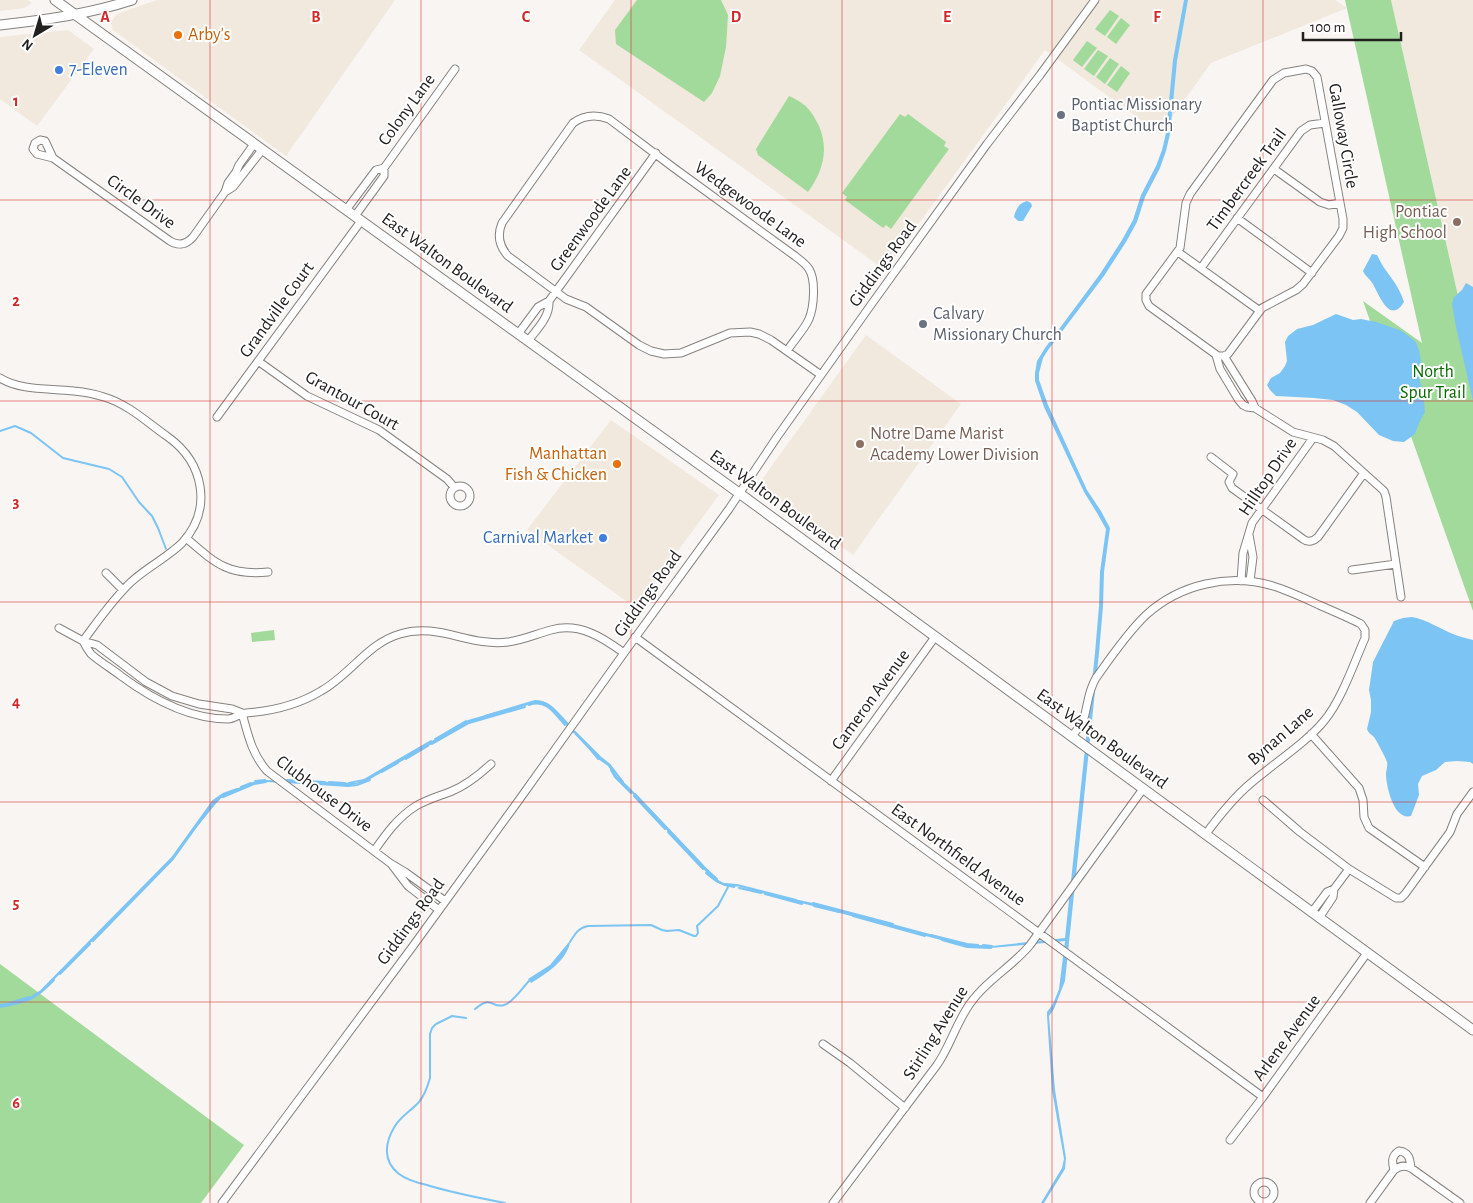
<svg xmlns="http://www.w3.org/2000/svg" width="1473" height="1203" viewBox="0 0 1473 1203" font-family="'Alegreya Sans',sans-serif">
  <rect width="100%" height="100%" fill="#f9f5f2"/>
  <!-- built -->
  <path fill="#f1e8de" d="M0 0H28L32 3 24 8 0 11Z
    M157 0H395L286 156 113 30 111 22 117 14Z
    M615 0H1335L1347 8 1211 63 1160 134 1045 50 885 270 579 50Z
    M1391 0H1473V362L1402 48Z
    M68 30 94 49 37 126 0 99V37Z
    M866 335 961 404 853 555 758 485Z
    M611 420 719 495 636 608 527 530Z"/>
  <!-- green -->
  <path fill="#a1da9a" d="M637 0H721L728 15 726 47 720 76 712 93 704 102 616 44 615 30Z
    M1345 0H1391L1473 362V611L1363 301 1422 343Z
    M1110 10 1119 16 1105 36 1095 29Z
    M1121 18 1130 25 1116 44 1107 37Z
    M1087 41 1097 48 1082 67 1073 60Z
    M1098 50 1108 56 1094 76 1084 69Z
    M1110 58 1119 64 1105 84 1096 77Z
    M1121 66 1130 73 1117 92 1107 85Z
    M789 96C794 98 799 101 803 104 810 109 815 118 819 126 829 150 823 171 808 192L758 155 756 149Z
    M900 114 905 117 908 114 946 142 944 146 949 149 891 229 886 225 883 228 845 200 847 197 842 193Z
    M274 630 275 640 252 642 251 633Z
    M0 964 244 1145 201 1203H0Z"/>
  <!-- water -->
  <path fill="#7cc4f3" d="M1184 0H1188L1177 61 1170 134 1166 151 1160 168 1145 197 1137 222 1126 242 1104 276 1048 350 1043 358 1039 373V380L1048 405 1087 490 1101 511 1110 528 1104 572 1103 606 1099 653 1065 981 1054 1009 1049 1016 1055 1090 1066 1158 1065 1169 1044 1203H1041L1062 1168 1064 1159 1052 1090 1047 1016V1012L1053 1004 1059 989 1065 941 991 948 967 947 821 908 737 887 725 886 716 882 708 874 628 789 615 777 608 766 598 759 549 707 541 703H535L469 723 365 782 348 786 266 782 254 784 224 796 215 803 173 859 42 992C30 1002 15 1004 0 1007V1004C14 1002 29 999 41 991L172 858 213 801 223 794 253 782 265 780 356 783 364 780 468 720 535 701H542L550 705 600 757 610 765 617 776 629 787 718 880 725 884 822 905 967 944 992 946 1065 938 1095 653 1099 606 1100 572 1106 529 1097 513 1084 492 1044 407 1035 381V373L1037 361 1045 348 1100 274 1122 240 1133 220 1141 195 1156 166 1162 150 1166 133 1173 60Z
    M1027 201 1031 203 1032 206 1023 221H1018L1014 217C1016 209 1019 203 1027 201Z
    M1372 254 1377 255C1385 273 1398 282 1404 302 1390 325 1379 295 1373 284 1370 279 1365 276 1363 271Z
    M1466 283 1473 287V401L1456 327 1452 304 1454 297 1462 290Z
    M1336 314 1353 320 1361 319 1376 322 1388 326 1402 331 1415 341 1419 350 1421 361 1418 373 1423 393 1425 412 1419 423 1415 434 1404 442 1393 441 1379 435 1357 412 1346 405 1333 400 1314 398 1276 396 1270 390 1267 385 1271 378 1280 373 1285 366 1287 361 1285 342 1288 336 1297 329 1313 325Z
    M1412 617C1427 620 1439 628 1453 634 1460 637 1467 638 1473 640V764L1470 762 1457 761 1445 762 1436 770 1422 776 1418 784 1419 795 1411 816C1394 821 1386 786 1386 774 1386 770 1388 766 1387 762 1386 758 1376 740 1374 737 1371 734 1368 733 1367 729L1371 712V700L1369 690 1373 662 1394 621 1403 618Z
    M569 942 570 943C566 961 546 974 531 983L528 979 550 965Z"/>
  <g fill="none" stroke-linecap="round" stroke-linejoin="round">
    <!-- stream -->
    <path stroke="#7cc4f3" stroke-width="2" d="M0 431 15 426 31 433 63 458 109 469 122 477 139 502 152 516 158 528 166 549
      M529 705C547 699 554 713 565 725
      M485 716 535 701C550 701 557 713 567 723
      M575 732 600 757 610 765 623 782
      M435 739 466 721
      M432 744 469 723 525 707
      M590 749 598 759
      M406 759 428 746
      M611 770 615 777 631 793
      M382 772 398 763
      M287 780 325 782
      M255 781 265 780
      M290 782 348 786 357 785 370 780
      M329 782 345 783
      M349 783 364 780 431 741
      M241 787 251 783
      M635 794 702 865
      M634 796 665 829
      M223 797 254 784 266 782
      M668 832 703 869
      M706 869 717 879
      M706 873C715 881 722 885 734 887
      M725 884 737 885 796 900
      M739 888 761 893
      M765 894 802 904
      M813 903 893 924
      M814 906 839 912
      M853 916 925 936
      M931 935 967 944 978 945
      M942 940 967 947 991 948
      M93 941 173 859 198 824 215 803 219 799
      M570 942C575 934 578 928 588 926L651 925 662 930 667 931 679 930 694 936H696L698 933 697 926 718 906 728 887
      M983 945 992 946
      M60 974 90 944
      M34 995 41 991 172 858 213 801 223 794 237 789
      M10 1003 29 997
      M0 1007C27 1002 35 1000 54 980
      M475 1009C493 994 491 1009 504 1005 513 1003 523 987 529 981
      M466 1018 452 1016 436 1024 432 1028 430 1034V1078C428 1085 424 1096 419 1102 411 1111 401 1116 395 1126 385 1142 382 1161 399 1174 407 1180 418 1183 427 1185 453 1193 479 1198 505 1203"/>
    <!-- minor casing -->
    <g stroke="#85827f" stroke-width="9">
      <path id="minor" d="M1306 69 1312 71 1317 77 1343 219V228L1339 236 1303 284 1296 290 1262 308 1228 354 1224 356H1218L1149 306 1146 300V294L1180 248 1186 203 1190 194 1273 80 1284 73Z
        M53 158 45 141 40 140 35 143 33 149 37 154 53 158 170 241C178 246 186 245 193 237L225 192 228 183 236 172 239 165 254 144
        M1274 169 1320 202 1329 205 1340 203
        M225 192 233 187 262 150
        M346 210 376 170 384 168 455 69
        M355 216 384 176V168
        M1237 218 1312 273
        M1178 252 1260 311
        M1201 268 1301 131 1310 125 1325 123
        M518 334 538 307 549 301 656 153
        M528 341C537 329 550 317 549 301
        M787 351C794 340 804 330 809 319 814 307 816 280 809 269 806 264 800 260 795 256L674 168 609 119C596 114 584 115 573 123L502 223C497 235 499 246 508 256L566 299 586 307 639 345 651 351 664 354 681 353 730 333 750 332 759 334 771 340 821 375
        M1216 355 1220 369 1238 399 1243 405 1247 407 1255 408 1293 432 1323 440 1334 446 1384 491 1386 497 1401 597
        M1224 356 1252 401 1255 408
        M258 361 307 396 379 430 447 479 454 487
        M0 378C21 391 50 388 74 391 84 392 95 394 104 397 128 404 148 423 168 437 204 463 213 509 182 543 168 557 146 568 131 582 112 600 98 621 83 641
        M217 417 361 221
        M1211 457 1233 474 1229 482 1232 488 1303 539C1308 543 1314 541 1318 537L1364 473
        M450 496a10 10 0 1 1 20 0a10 10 0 1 1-20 0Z
        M1249 535 1253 557 1250 581
        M186 538C215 563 228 576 268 572
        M1352 570 1396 564
        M106 573 123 590
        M1241 581 1243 553 1252 523 1313 438
        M59 628 83 641 97 645 146 682 172 696 199 704 232 709 242 713
        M635 637 1263 1097
        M83 641C85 645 88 650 91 654 100 662 112 669 121 676 152 699 189 719 228 719 235 719 239 713 246 713 273 711 298 705 321 691 350 675 368 643 400 634 438 622 469 647 508 642 523 640 536 634 551 630 579 622 602 637 624 653
        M242 713C248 735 252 754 267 771L390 863 405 872 445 901
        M1311 734 1359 788 1363 800 1364 817 1369 828 1425 867
        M1071 737C1076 731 1082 725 1084 718 1088 704 1088 691 1096 678 1110 658 1128 632 1146 615 1180 584 1229 573 1273 586 1289 591 1304 598 1319 605 1333 611 1347 617 1361 624L1365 630V638C1354 663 1341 701 1324 721 1306 743 1273 764 1251 783 1233 798 1219 816 1205 835
        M831 781 935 637
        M1263 800 1300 832 1349 869 1396 898H1401L1405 894 1450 832 1457 814 1473 792
        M374 851C386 834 398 817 416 806 428 799 440 796 452 791 467 785 479 775 491 764
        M392 865 408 886 439 910
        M1312 912 1327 892 1334 889
        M1319 918 1333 897 1334 889 1349 869
        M823 1044 850 1063 905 1108
        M1230 1140 1263 1097 1367 953
        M1394 1170C1392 1162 1391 1156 1399 1151 1409 1152 1410 1159 1411 1168
        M1254 1192a10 10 0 1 1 20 0a10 10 0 1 1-20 0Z
        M222 1203 413 946 519 800 624 653 729 509 777 437 873 302 987 144 1040 75 1095 0
        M833 1203 937 1065C951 1045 957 1020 972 1001 988 979 1013 966 1030 945L1143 789
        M1370 1203 1394 1170C1399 1166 1405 1165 1411 1168L1460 1203"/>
    </g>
    <!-- major casing -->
    <g stroke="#85827f" stroke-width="11">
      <path id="major" d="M55 0 739 493 1473 1030
        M0 25C45 20 89 14 132 0"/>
    </g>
    <!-- minor -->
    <use href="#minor" stroke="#fff" stroke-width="7"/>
    <!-- major -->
    <use href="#major" stroke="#fff" stroke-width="9"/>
  </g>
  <!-- grid -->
  <path fill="none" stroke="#d62828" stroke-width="1" stroke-opacity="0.55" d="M210 0V1203M421 0V1203M631 0V1203M842 0V1203M1052 0V1203M1263 0V1203M0 200H1473M0 401H1473M0 602H1473M0 802H1473M0 1002H1473"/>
  <!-- markers -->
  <g fill="#e8710a" stroke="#fff" stroke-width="2">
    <circle cx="178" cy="35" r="5"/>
    <circle cx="617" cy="464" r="5"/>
  </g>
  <g fill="#3f7fe0" stroke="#fff" stroke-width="2">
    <circle cx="59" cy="70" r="5"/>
    <circle cx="603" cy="538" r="5"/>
  </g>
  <g fill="#6b7280" stroke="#fff" stroke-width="2">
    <circle cx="1061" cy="115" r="5"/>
    <circle cx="923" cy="324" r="5"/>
  </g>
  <g fill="#8d6e63" stroke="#fff" stroke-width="2">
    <circle cx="1457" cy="222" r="5"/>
    <circle cx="860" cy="444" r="5"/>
  </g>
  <g text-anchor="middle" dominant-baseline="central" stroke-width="4" stroke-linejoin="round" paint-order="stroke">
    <!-- food labels -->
    <g font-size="18" fill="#c56008" stroke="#fff" text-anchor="start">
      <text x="188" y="35">Arby's</text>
      <text x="607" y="454" text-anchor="end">Manhattan<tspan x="607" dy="21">Fish &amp; Chicken</tspan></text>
    </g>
    <!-- shop labels -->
    <g font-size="18" fill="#366cbe" stroke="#fff" text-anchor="start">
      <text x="69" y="70">7-Eleven</text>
      <text x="593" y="538" text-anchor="end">Carnival Market</text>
    </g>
    <!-- worship labels -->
    <g font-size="18" fill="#5b616d" stroke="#fff" text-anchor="start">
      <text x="1071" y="105">Pontiac Missionary<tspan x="1071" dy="21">Baptist Church</tspan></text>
      <text x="933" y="314">Calvary<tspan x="933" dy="21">Missionary Church</tspan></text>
    </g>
    <!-- street labels -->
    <g font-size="18" fill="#21201f" stroke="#fff">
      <text transform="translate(407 110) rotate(-54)">Colony Lane</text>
      <text transform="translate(1343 136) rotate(80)">Galloway Circle</text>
      <text transform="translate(1247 180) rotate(-54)">Timbercreek Trail</text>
      <text transform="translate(141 202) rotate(36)">Circle Drive</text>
      <text transform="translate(750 205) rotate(36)">Wedgewoode Lane</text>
      <text transform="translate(591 219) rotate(-54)">Greenwoode Lane</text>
      <text transform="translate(447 263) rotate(36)">East Walton Boulevard</text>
      <text transform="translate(883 264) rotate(-54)">Giddings Road</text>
      <text transform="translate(277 310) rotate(-54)">Grandville Court</text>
      <text transform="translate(352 401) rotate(29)">Grantour Court</text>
      <text transform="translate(1268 477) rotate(-56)">Hilltop Drive</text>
      <text transform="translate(775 500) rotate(36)">East Walton Boulevard</text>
      <text transform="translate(648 594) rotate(-54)">Giddings Road</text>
      <text transform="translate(871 700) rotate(-54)">Cameron Avenue</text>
      <text transform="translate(1281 736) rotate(-41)">Bynan Lane</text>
      <text transform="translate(1102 739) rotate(36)">East Walton Boulevard</text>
      <text transform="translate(324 794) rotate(37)">Clubhouse Drive</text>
      <text transform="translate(958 855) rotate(36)">East Northfield Avenue</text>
      <text transform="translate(411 922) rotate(-54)">Giddings Road</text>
      <text transform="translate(936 1033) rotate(-58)">Stirling Avenue</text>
      <text transform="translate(1287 1038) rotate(-54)">Arlene Avenue</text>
    </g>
    <!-- education labels -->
    <g font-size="18" fill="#785e54" stroke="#fff" text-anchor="end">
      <text x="1447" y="212">Pontiac<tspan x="1447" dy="21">High School</tspan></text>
      <text x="870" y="434" text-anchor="start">Notre Dame Marist<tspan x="870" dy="21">Academy Lower Division</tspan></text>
    </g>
    <!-- park labels -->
    <g font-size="18" fill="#086a00" stroke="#fff">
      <text x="1433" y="372">North<tspan x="1433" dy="21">Spur Trail</tspan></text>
    </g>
  </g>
  <g font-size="16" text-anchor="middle" font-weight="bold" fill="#d62828" stroke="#fff" stroke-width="4" stroke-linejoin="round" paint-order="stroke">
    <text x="105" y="22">A</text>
    <text x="316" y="22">B</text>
    <text x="526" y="22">C</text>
    <text x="736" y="22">D</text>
    <text x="947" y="22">E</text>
    <text x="1157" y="22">F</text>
    <text x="16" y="106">1</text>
    <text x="16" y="306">2</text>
    <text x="16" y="507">3</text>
    <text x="16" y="707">4</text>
    <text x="16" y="908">5</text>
    <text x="16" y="1108">6</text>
  </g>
  <!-- north arrow -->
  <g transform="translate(35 35) rotate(218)" stroke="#ffffff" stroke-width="4" paint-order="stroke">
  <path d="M0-4L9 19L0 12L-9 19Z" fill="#21201f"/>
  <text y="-8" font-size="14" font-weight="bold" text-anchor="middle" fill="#21201f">N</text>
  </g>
  <!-- scale -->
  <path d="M1303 32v8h98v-8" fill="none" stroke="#21201f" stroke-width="2.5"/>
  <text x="1310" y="32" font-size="15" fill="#21201f" stroke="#ffffff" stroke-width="4" paint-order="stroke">100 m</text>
</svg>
